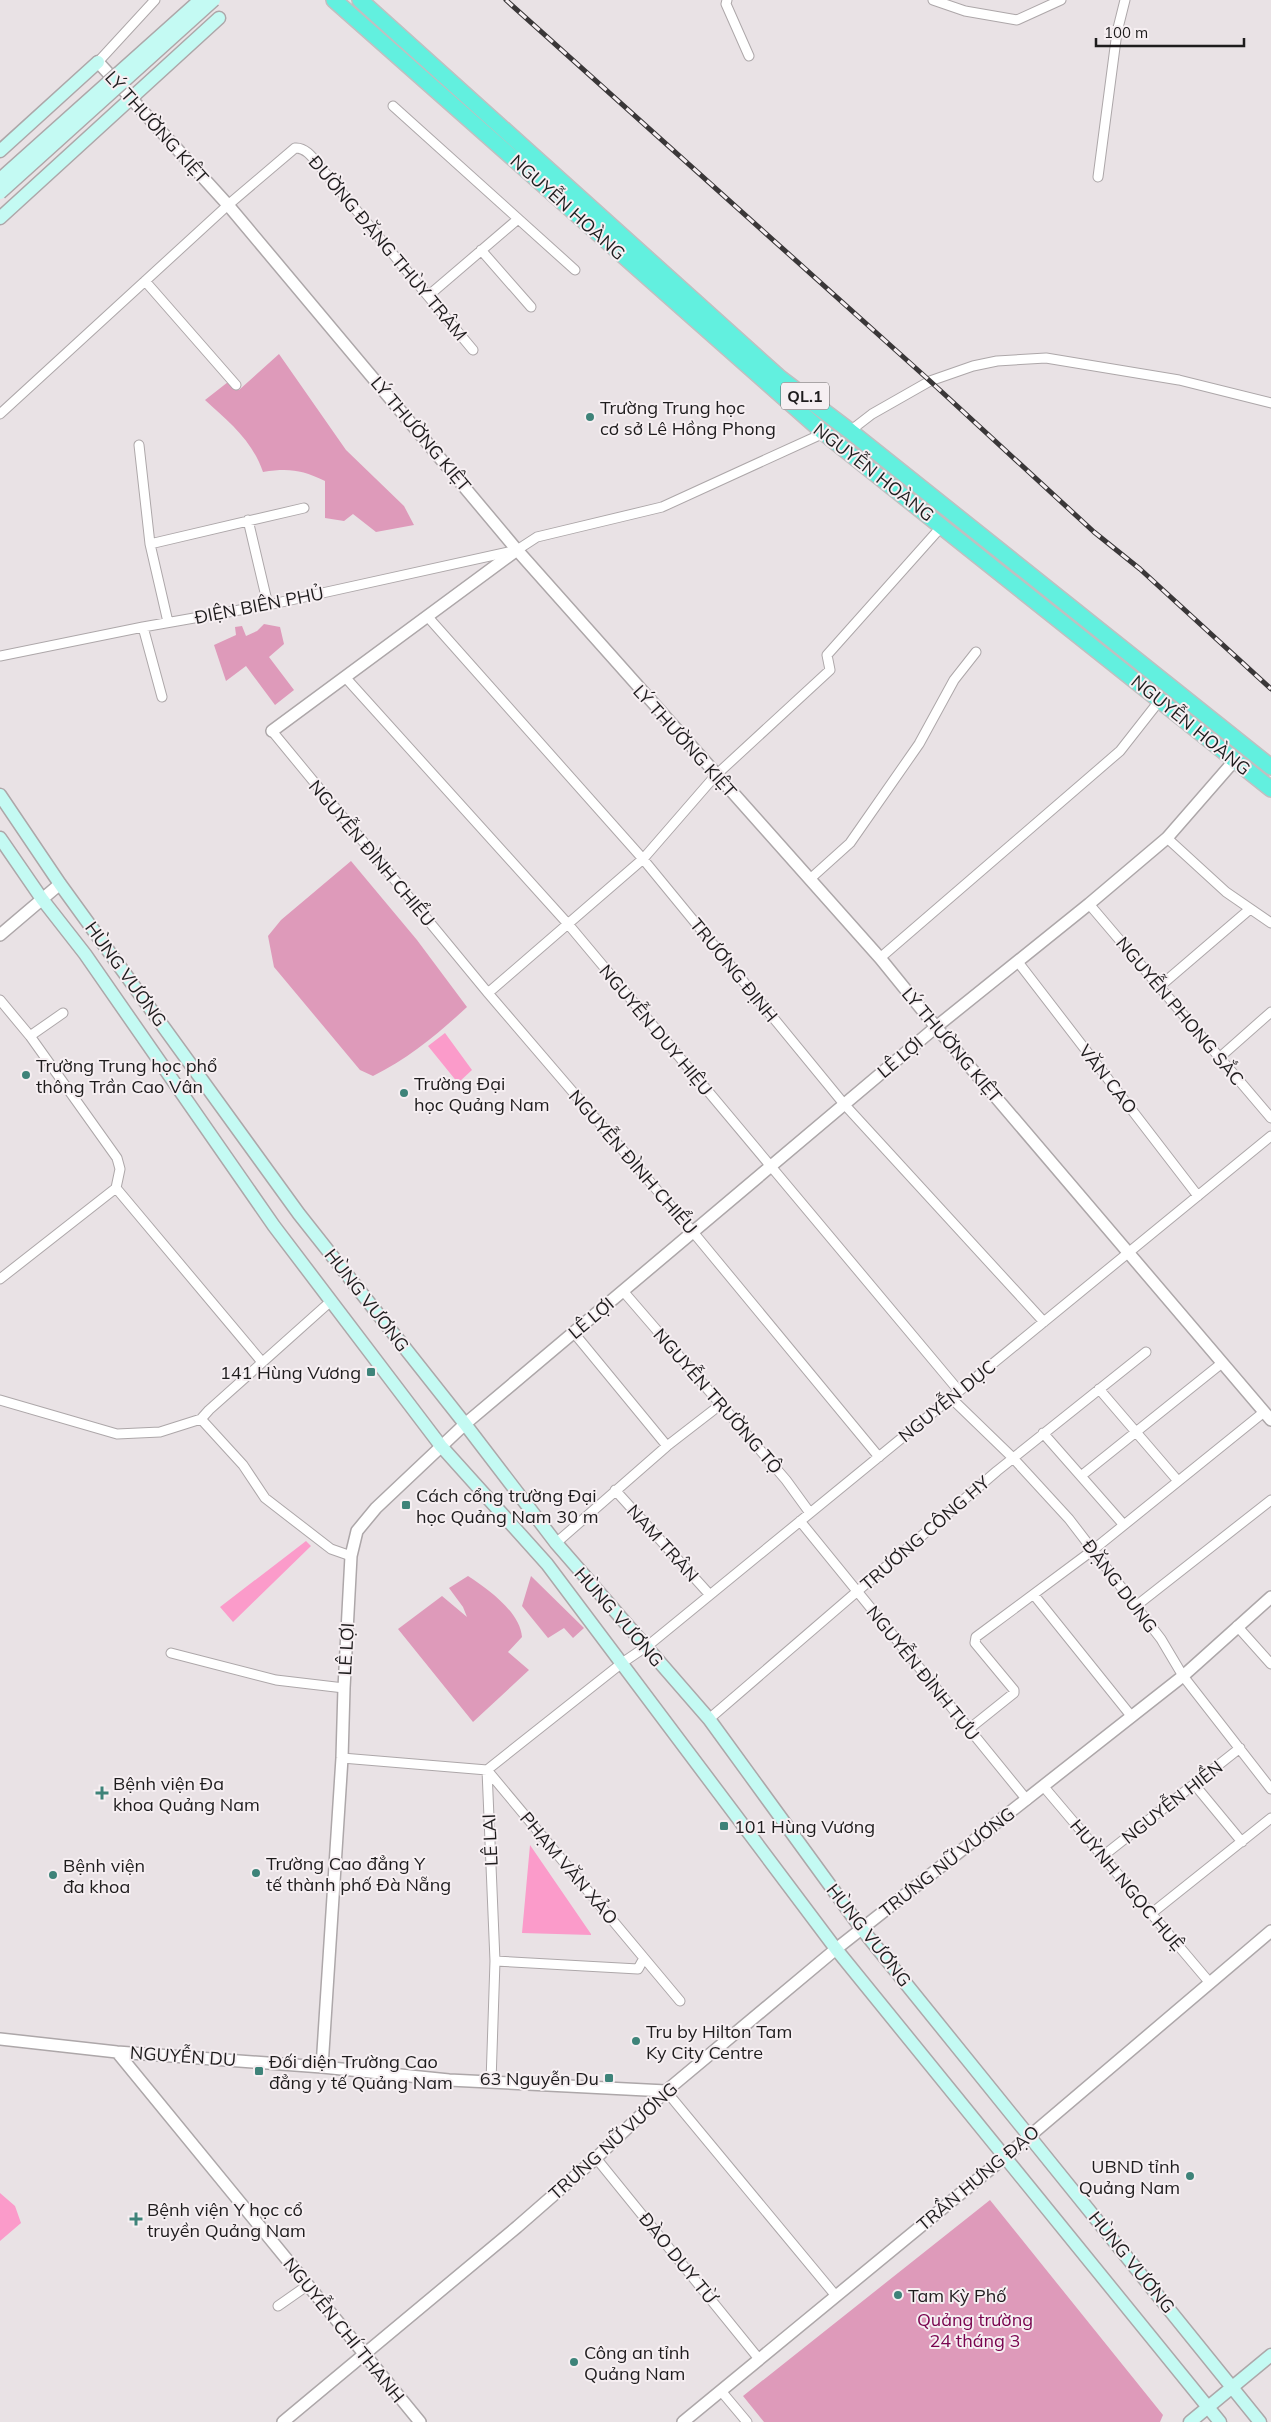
<svg xmlns="http://www.w3.org/2000/svg" width="1271" height="2422" viewBox="0 0 1271 2422" font-family="Mulish,sans-serif">
  <rect width="100%" height="100%" fill="#e9e2e5"/>
  <!-- green -->
  <path fill="#de9aba" d="M279 354 346 450 404 506 414 525 376 532 353 514 344 521 325 518V481C301 470 290 468 263 472 252 440 229 422 205 400L228 382 239 390Z
    M264 624 280 627 284 644 269 657 294 690 275 705 246 666 226 681 214 645 236 635 235 627 242 626 246 636 257 631Z
    M351 861 417 940 467 1007C438 1034 409 1058 373 1076L360 1070 274 967 268 936 281 920Z
    M468 1576C488 1589 520 1612 522 1637L508 1652 529 1670 473 1722 398 1629 442 1596 467 1617 463 1607 449 1588Z
    M531 1576 584 1628 573 1638 564 1628 548 1638 522 1606Z
    M990 2200 1163 2415 1160 2422H764L743 2396Z"/>
  <!-- water -->
  <path fill="#fb9bca" d="M445 1033 472 1070 458 1083 428 1046Z
    M306 1541 311 1546 233 1622 220 1607Z
    M530 1845 591 1934V1935L522 1933Z
    M0 2193 15 2206 21 2223 0 2241Z"/>
  <g fill="none" stroke-linecap="round" stroke-linejoin="round">
    <!-- minor casing -->
    <g stroke="#ada7a9" stroke-width="11">
      <path id="minor" d="M727 0 726 4 749 56
        M933 0 965 11 1017 20 1061 0
        M98 62 155 0
        M393 106 575 270
        M1098 177 1117 32 1125 0
        M481 250 531 307
        M145 281 236 385
        M428 296 518 219
        M0 414 228 205 295 148C307 147 315 161 322 169L473 350
        M850 431 872 414 930 381 973 366 997 361 1046 358 1179 380 1271 403
        M139 445 150 544 168 622
        M248 520 268 605
        M150 544 304 508
        M427 616 643 859 844 1104 1044 1322
        M143 627 162 697
        M0 656 143 627 268 605 517 550 537 537 662 507 824 433
        M345 677 568 924 959 1391
        M272 731 488 993 693 1232 879 1457
        M1167 838 1226 892 1271 923
        M810 879 850 843 919 744 954 680 976 652
        M1089 904 1271 1118
        M880 958 1120 751 1160 700
        M1018 962 1198 1196
        M1159 987 1250 909
        M488 993 643 859 715 776 830 670 827 655 942 526
        M0 1000 30 1036 117 1158 120 1169 116 1188
        M30 1036 63 1013
        M1219 1058 1271 1012
        M116 1188 262 1362
        M0 1279 116 1188
        M623 1291 786 1480 810 1513
        M574 1333 667 1446
        M1099 1389 1178 1481
        M951 1398 1013 1458 1069 1519 1161 1639 1183 1676 1271 1789
        M0 1400 117 1434 160 1432 201 1419
        M201 1419 243 1465 265 1498 331 1549 351 1556
        M201 1419 209 1410 331 1301
        M1043 1433 1123 1524
        M1081 1476 1222 1363
        M615 1490 710 1595
        M800 1521 1027 1800
        M556 1543 667 1446 720 1405
        M1034 1595 1132 1717
        M1136 1606 1271 1500
        M1237 1626 1271 1664
        M171 1653 276 1680 344 1688
        M709 1719 997 1471 1146 1352
        M969 1729 1014 1693V1690L975 1643 976 1637 1093 1550 1264 1412
        M342 1758 487 1770 644 1958 638 1969 495 1961
        M1194 1784 1242 1842
        M1044 1787 1210 1983
        M1103 1856 1240 1748
        M1152 1913 1271 1818
        M644 1958 680 2001
        M491 2082 495 1961 487 1770 622 1663 650 1644 1271 1136
        M666 2091 836 2296
        M596 2158 759 2359
        M278 2306 308 2285
        M721 2391 747 2422"/>
    </g>
    <!-- tertiary casing -->
    <g stroke="#ada7a9" stroke-width="14">
      <path id="tertiary" d="M98 62 228 205 517 550 880 958 936 1027 1271 1420
        M272 731 517 550
        M0 935 60 884
        M0 2039 117 2052 322 2067 449 2080 666 2091
        M117 2052 420 2422
        M322 2067 342 1758 344 1688 351 1556 357 1531 376 1508 465 1424 936 1027 1089 904 1167 838 1235 760
        M283 2422 517 2227 596 2158 666 2091 836 1949 1183 1676 1271 1597
        M683 2422 1005 2157 1271 1931"/>
    </g>
    <!-- secondary casing -->
    <g stroke="#ada7a9" stroke-width="15">
      <path id="secondary" d="M0 151 98 62
        M0 218 219 18
        M0 795 60 884 299 1214 465 1424 556 1543 709 1719 861 1928 1260 2422
        M0 838 42 899 85 954 274 1226 441 1446 547 1564 836 1949 1220 2422
        M1190 2422 1271 2355"/>
    </g>
    <!-- trunk casing -->
    <g stroke="#c0bfc0" stroke-width="18">
      <path id="trunk" d="M334 0 824 433 1271 789
        M360 0 780 378 850 431 1271 767"/>
    </g>
    <!-- minor -->
    <use href="#minor" stroke="#fff" stroke-width="9"/>
    <!-- tertiary -->
    <use href="#tertiary" stroke="#fff" stroke-width="11"/>
    <!-- secondary -->
    <use href="#secondary" stroke="#c4faf3" stroke-width="12"/>
    <!-- trunk -->
    <use href="#trunk" stroke="#62f0df" stroke-width="15"/>
    <!-- rail casing -->
    <g stroke="#3a3738" stroke-width="5">
      <path id="rail" d="M506 0 930 381 1094 532 1140 569 1271 689"/>
    </g>
    <!-- rail -->
    <use href="#rail" stroke="#f6eff2" stroke-width="3" stroke-dasharray="9" stroke-linecap="butt"/>
    <!-- secondary-bridge casing -->
    <g stroke="#ada7a9" stroke-width="15" stroke-linecap="butt">
      <path id="secondary-bridge" d="M0 179 200 0
        M0 193 214 0"/>
    </g>
    <!-- secondary-bridge -->
    <use href="#secondary-bridge" stroke="#c4faf3" stroke-width="12"/>
  </g>
  <!-- markers -->
  <g fill="#3e8379" stroke="#f6eff2" stroke-width="2">
    <circle cx="590" cy="417" r="5"/>
    <circle cx="26" cy="1075" r="5"/>
    <circle cx="404" cy="1093" r="5"/>
    <rect x="366" y="1367" width="10" height="10" rx="2.5"/>
    <rect x="401" y="1500" width="10" height="10" rx="2.5"/>
    <path d="M99.5 1785.5h5v5h5v5h-5v5h-5v-5h-5v-5h5z"/>
    <rect x="719" y="1821" width="10" height="10" rx="2.5"/>
    <circle cx="256" cy="1873" r="5"/>
    <circle cx="53" cy="1875" r="5"/>
    <circle cx="636" cy="2041" r="5"/>
    <rect x="254" y="2066" width="10" height="10" rx="2.5"/>
    <rect x="604" y="2073" width="10" height="10" rx="2.5"/>
    <circle cx="1190" cy="2176" r="5"/>
    <path d="M133.5 2211.5h5v5h5v5h-5v5h-5v-5h-5v-5h5z"/>
    <circle cx="898" cy="2295" r="5"/>
    <circle cx="574" cy="2362" r="5"/>
  </g>
  <g text-anchor="middle" dominant-baseline="central" stroke-width="4" stroke-linejoin="round" paint-order="stroke">
    <!-- shield labels -->
    <rect fill="#f6eff2" stroke="#5f5b5d" stroke-width="1" x="781" y="382.5" width="48" height="27" rx="4"/>
    <g font-size="16" font-weight="bold" fill="#1e1c1d">
      <text x="805" y="396">QL.1</text>
    </g>
    <!-- street labels -->
    <g font-size="18" fill="#1e1c1d" stroke="#f6eff2">
      <text transform="translate(157 127) rotate(48)">LÝ THƯỜNG KIỆT</text>
      <text transform="translate(568 207) rotate(42)">NGUYỄN HOÀNG</text>
      <text transform="translate(388 248) rotate(50)">ĐƯỜNG ĐẶNG THÙY TRÂM</text>
      <text transform="translate(421 434) rotate(50)">LÝ THƯỜNG KIỆT</text>
      <text transform="translate(874 472) rotate(38)">NGUYỄN HOÀNG</text>
      <text transform="translate(259 605) rotate(-11)">ĐIỆN BIÊN PHỦ</text>
      <text transform="translate(1191 725) rotate(39)">NGUYỄN HOÀNG</text>
      <text transform="translate(685 741) rotate(48)">LÝ THƯỜNG KIỆT</text>
      <text transform="translate(372 853) rotate(50)">NGUYỄN ĐÌNH CHIỂU</text>
      <text transform="translate(734 970) rotate(51)">TRƯƠNG ĐỊNH</text>
      <text transform="translate(126 974) rotate(54)">HÙNG VƯƠNG</text>
      <text transform="translate(1180 1011) rotate(50)">NGUYỄN PHONG SẮC</text>
      <text transform="translate(656 1030) rotate(50)">NGUYỄN DUY HIỆU</text>
      <text transform="translate(952 1045) rotate(50)">LÝ THƯỜNG KIỆT</text>
      <text transform="translate(900 1057) rotate(-40)">LÊ LỢI</text>
      <text transform="translate(1108 1079) rotate(52)">VĂN CAO</text>
      <text transform="translate(633 1162) rotate(49)">NGUYỄN ĐÌNH CHIỂU</text>
      <text transform="translate(367 1300) rotate(52)">HÙNG VƯƠNG</text>
      <text transform="translate(591 1318) rotate(-40)">LÊ LỢI</text>
      <text transform="translate(718 1401) rotate(49)">NGUYỄN TRƯỜNG TỘ</text>
      <text transform="translate(947 1401) rotate(-39)">NGUYỄN DỤC</text>
      <text transform="translate(925 1533) rotate(-41)">TRƯƠNG CÔNG HY</text>
      <text transform="translate(663 1543) rotate(48)">NAM TRÂN</text>
      <text transform="translate(1120 1586) rotate(53)">ĐẶNG DUNG</text>
      <text transform="translate(619 1617) rotate(49)">HÙNG VƯƠNG</text>
      <text transform="translate(346 1649) rotate(-87)">LÊ LỢI</text>
      <text transform="translate(923 1673) rotate(51)">NGUYỄN ĐÌNH TỰU</text>
      <text transform="translate(1172 1802) rotate(-38)">NGUYỄN HIỀN</text>
      <text transform="translate(490 1840) rotate(-93)">LÊ LAI</text>
      <text transform="translate(947 1862) rotate(-38)">TRƯNG NỮ VƯƠNG</text>
      <text transform="translate(569 1868) rotate(50)">PHẠM VĂN XẢO</text>
      <text transform="translate(1127 1885) rotate(50)">HUỲNH NGỌC HUỆ</text>
      <text transform="translate(869 1935) rotate(52)">HÙNG VƯƠNG</text>
      <text transform="translate(183 2056) rotate(4)">NGUYỄN DU</text>
      <text transform="translate(613 2141) rotate(-42)">TRƯNG NỮ VƯƠNG</text>
      <text transform="translate(978 2178) rotate(-40)">TRẦN HƯNG ĐẠO</text>
      <text transform="translate(678 2258) rotate(51)">ĐÀO DUY TỪ</text>
      <text transform="translate(1132 2262) rotate(51)">HÙNG VƯƠNG</text>
      <text transform="translate(344 2330) rotate(51)">NGUYỄN CHÍ THANH</text>
    </g>
    <!-- poi labels -->
    <g font-size="18" fill="#1e1c1d" stroke="#f6eff2" text-anchor="start">
      <text x="600" y="407">Trường Trung học<tspan x="600" dy="21">cơ sở Lê Hồng Phong</tspan></text>
      <text x="36" y="1065">Trường Trung học phổ<tspan x="36" dy="21">thông Trần Cao Vân</tspan></text>
      <text x="414" y="1083">Trường Đại<tspan x="414" dy="21">học Quảng Nam</tspan></text>
      <text x="361" y="1372" text-anchor="end">141 Hùng Vương</text>
      <text x="416" y="1495">Cách cổng trường Đại<tspan x="416" dy="21">học Quảng Nam 30 m</tspan></text>
      <text x="113" y="1783">Bệnh viện Đa<tspan x="113" dy="21">khoa Quảng Nam</tspan></text>
      <text x="734" y="1826">101 Hùng Vương</text>
      <text x="266" y="1863">Trường Cao đẳng Y<tspan x="266" dy="21">tế thành phố Đà Nẵng</tspan></text>
      <text x="63" y="1865">Bệnh viện<tspan x="63" dy="21">đa khoa</tspan></text>
      <text x="646" y="2031">Tru by Hilton Tam<tspan x="646" dy="21">Ky City Centre</tspan></text>
      <text x="269" y="2061">Đối diện Trường Cao<tspan x="269" dy="21">đẳng y tế Quảng Nam</tspan></text>
      <text x="599" y="2078" text-anchor="end">63 Nguyễn Du</text>
      <text x="1180" y="2166" text-anchor="end">UBND tỉnh<tspan x="1180" dy="21">Quảng Nam</tspan></text>
      <text x="147" y="2209">Bệnh viện Y học cổ<tspan x="147" dy="21">truyền Quảng Nam</tspan></text>
      <text x="908" y="2295">Tam Kỳ Phố</text>
      <text x="584" y="2352">Công an tỉnh<tspan x="584" dy="21">Quảng Nam</tspan></text>
    </g>
    <!-- park labels -->
    <g font-size="18" fill="#78034e" stroke="#f6eff2">
      <text x="975" y="2319">Quảng trường<tspan x="975" dy="21">24 tháng 3</tspan></text>
    </g>
  </g>
  <!-- scale -->
  <path d="M1096 38v8h148v-8" fill="none" stroke="#1e1c1d" stroke-width="2.5"/>
  <text x="1104" y="38" font-size="15" fill="#1e1c1d" stroke="#f6eff2" stroke-width="4" paint-order="stroke">100 m</text>
</svg>
